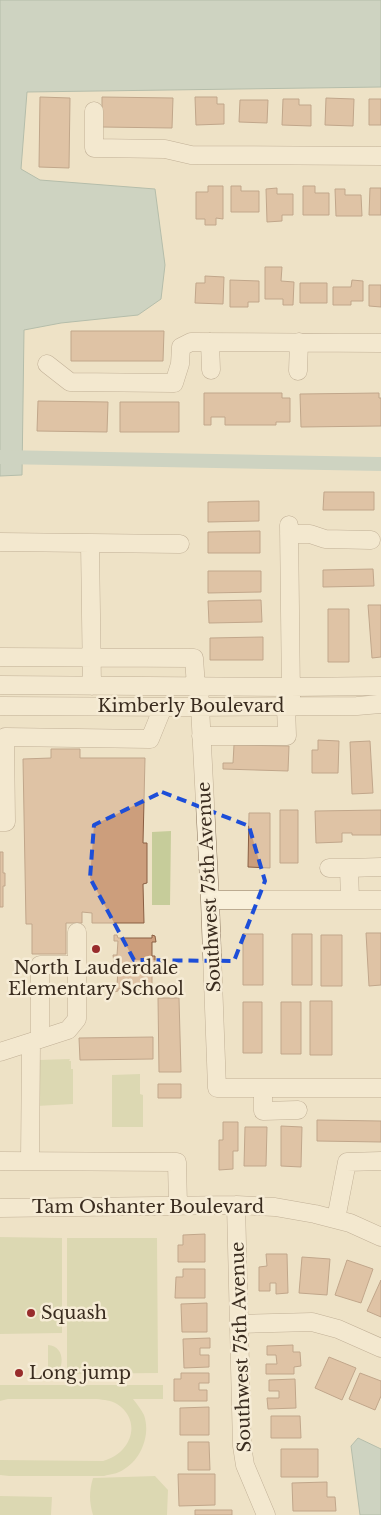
<svg xmlns="http://www.w3.org/2000/svg" width="381" height="1515" viewBox="0 0 381 1515" font-family="'Libre Baskerville',serif">
  <rect width="100%" height="100%" fill="#eee2c6"/>
  <!-- green -->
  <path fill="#c6cc9a" d="M171 831 170 905H152V832Z
    M70 1059 69 1061H71V1069H73V1104L37 1106 38 1060Z
    M140 1074V1094L143 1095V1127H112V1075Z
    M0 1237 62 1238V1333L0 1334Z
    M67 1238H157L158 1373 67 1374Z
    M48 1345C61 1346 64 1358 60 1369L54 1373 48 1374Z
    M0 1385H163V1399H133C137 1404 141 1409 144 1415 151 1435 141 1460 123 1470 117 1474 111 1474 104 1476H9L0 1475V1460L103 1461C131 1454 143 1421 117 1404 111 1400 104 1400 97 1399H8L0 1401Z
    M155 1476 168 1490 167 1515H93C89 1502 89 1491 93 1478Z
    M0 1496 52 1497 51 1515H0Z"/>
  <!-- water -->
  <path fill="#a7c2ba" stroke="#6e9088" d="M0 0H381V87L27 92 21 169 40 180 155 189 165 265 161 299 138 315 61 323 24 330 22 475 0 476Z
    M358 1438 381 1449V1515H360L351 1446Z"/>
  <g fill="none" stroke-linecap="round" stroke-linejoin="round">
    <!-- canal -->
    <path stroke="#a7c2ba" stroke-width="14" d="M0 457 381 464"/>
  </g>
  <!-- building -->
  <path fill="#cc9e7c" stroke="#895e42" d="M40 97 70 98 69 168 39 167Z
    M102 97 173 98 172 128 102 127Z
    M195 97H217V104H224V124L196 125Z
    M326 98 354 99 353 126 325 125Z
    M283 99H299V105H311V126L282 125Z
    M369 99H381V125H369Z
    M240 100H268L267 123 239 122Z
    M208 186H223V219L216 218V225H205V219H196V192H208Z
    M231 186H241V191H259V212H231Z
    M303 186H315V193H329V215H303Z
    M277 188V194H293V215H282V221L267 222 266 189Z
    M370 188H381V215H369Z
    M335 189H345V195H361L362 216H336Z
    M265 267H282L281 281 294 282 293 305H283V299H265Z
    M205 276 224 277 223 304 195 303 196 283H205Z
    M230 280 259 281V302H248V307H230Z
    M352 280 363 281V301H351V305H333V287H351Z
    M300 283H327V303H300Z
    M369 285H381V307L369 306Z
    M71 331H164L163 361H71Z
    M204 393H282V398H290V422H276V425H225V417H211V425H204Z
    M379 393V398H381V426L301 427 300 394Z
    M38 401 108 402 107 432 37 431Z
    M120 402H179V432H120Z
    M324 492H374V510H323Z
    M259 501V521L208 522V502Z
    M260 531V553H208V532Z
    M373 569 374 586 323 587V570Z
    M208 571H261V592L208 593Z
    M261 600 262 622 209 623 208 601Z
    M368 605H381V657L372 658Z
    M328 609H349V662H328Z
    M263 637V660H210V638Z
    M318 740 339 741 338 773H312V750H318Z
    M370 741 373 793 352 794 350 742Z
    M234 745 289 746 288 771 223 769V763H233Z
    M51 749H80V758H145L143 843H147V883L143 884 144 923H92V913L82 912V923H66V954H32V924H26L23 759 51 758Z
    M280 810H298V863H280Z
    M381 810V835H352V833H342V842L316 843 315 811Z
    M249 813H270V868L248 867Z
    M0 852H3V873H5V886H3V907H0Z
    M366 933H381V985L369 986Z
    M243 934H263V985H243Z
    M292 934H312V985H292Z
    M114 935H117L118 938H152V935L155 936 156 942H152V956H155V971H152V986H155L156 992H152V989H118V991L114 992V986L117 985 118 970 115 971 113 955H117L118 941H114Z
    M321 935H342V986H321Z
    M158 998H179L181 1072H159Z
    M310 1001H332V1055H310Z
    M243 1002H262V1053H243Z
    M281 1002H301V1054H281Z
    M153 1037V1059L80 1060 79 1038Z
    M158 1084H181V1098H158Z
    M317 1120 381 1121V1142L317 1141Z
    M223 1122H238V1151H233V1169L219 1170V1140H223Z
    M281 1126 302 1127 301 1167 281 1166Z
    M245 1127H267L266 1166H244Z
    M205 1234V1262H178V1245H183V1235Z
    M266 1254H287L288 1293 276 1294V1283H270V1291H259V1267L267 1266Z
    M302 1257 330 1259 327 1295 299 1293Z
    M347 1260 373 1269 361 1303 335 1295Z
    M183 1269H205V1298H175L176 1277H183Z
    M381 1280V1317L367 1311Z
    M207 1303V1332H182L181 1304Z
    M210 1338V1348H200V1355H209V1367L184 1368 183 1339Z
    M293 1345V1352H300L301 1366 294 1367V1374H266V1364H277L276 1355H267V1346Z
    M329 1357 356 1368 342 1400 315 1388Z
    M181 1373H209V1383H199V1390H207V1401H174V1379H181Z
    M360 1373 381 1381V1396L375 1410 349 1399Z
    M295 1379 296 1408 268 1409 267 1398H279V1391H269V1380Z
    M209 1407V1435H180V1408Z
    M271 1416H300L301 1438H271Z
    M188 1442H209L210 1470H188Z
    M281 1449H318V1477H281Z
    M178 1474H215V1505L179 1506Z
    M327 1482V1497H335L336 1511H293L292 1483Z
    M195 1510H232V1515H195Z"/>
  <g fill="none" stroke-linecap="round" stroke-linejoin="round">
    <!-- minor casing -->
    <g stroke="#89745c" stroke-width="19">
      <path id="minor" d="M94 111V148L165 149 191 155 381 156
        M210 342 211 370
        M47 364 70 382 174 383 180 364 181 347 191 342 381 343
        M298 371 299 342
        M289 525 291 697
        M289 534H310L325 539 371 540
        M0 542 180 544
        M90 543 92 686
        M0 657 194 658 196 687
        M0 685 290 687 381 686
        M199 687 210 900 217 1088H381
        M0 706 188 707 357 706 381 704
        M201 736H287L286 706
        M0 822H6L5 737 150 739 163 707
        M329 868H349
        M210 900H381
        M350 900 349 868 381 867
        M40 1039V965H77
        M0 1052 31 1042
        M263 1088V1111L298 1110
        M0 1161 177 1162 178 1206
        M30 1161 31 1042 68 1030 77 1019V932
        M236 1205 242 1446 245 1465 266 1515
        M0 1208 236 1205 275 1207 315 1214 350 1223 381 1237
        M336 1219 347 1162 381 1161
        M240 1324 312 1322 338 1329 381 1348"/>
    </g>
    <!-- minor -->
    <use href="#minor" stroke="#f9f0da" stroke-width="18"/>
  </g>
  <!-- marked area -->
  <path d="M0 0H381V1515H0ZM162 792 249 826 265 881 234 961 134 960 90 878 94 825Z" fill="#eee2c6" fill-opacity=".55" fill-rule="evenodd"/>
  <path fill="none" stroke="#1d4ed8" stroke-width="4" stroke-dasharray="10 6" stroke-linejoin="round" d="M162 792 249 826 265 881 234 961 134 960 90 878 94 825Z"/>
  <!-- markers -->
  <g fill="#982c2c" stroke="#f6ecd6" stroke-width="2">
    <circle cx="96" cy="949" r="5"/>
    <circle cx="31" cy="1313" r="5"/>
    <circle cx="19" cy="1373" r="5"/>
  </g>
  <g text-anchor="middle" dominant-baseline="central" stroke-width="5" stroke-linejoin="round" paint-order="stroke">
    <!-- street labels -->
    <g font-size="18" fill="#3a2c1f" stroke="#f6ecd6">
      <text x="191" y="706">Kimberly Boulevard</text>
      <text transform="translate(209 887) rotate(-93)">Southwest 75th Avenue</text>
      <text x="148" y="1207">Tam Oshanter Boulevard</text>
      <text transform="translate(241 1347) rotate(-92)">Southwest 75th Avenue</text>
    </g>
    <!-- poi labels -->
    <g font-size="18" fill="#3a2c1f" stroke="#f6ecd6" text-anchor="start">
      <text x="96" y="968" text-anchor="middle">North Lauderdale<tspan x="96" dy="21">Elementary School</tspan></text>
      <text x="41" y="1313">Squash</text>
      <text x="29" y="1373">Long jump</text>
    </g>
  </g>
</svg>
